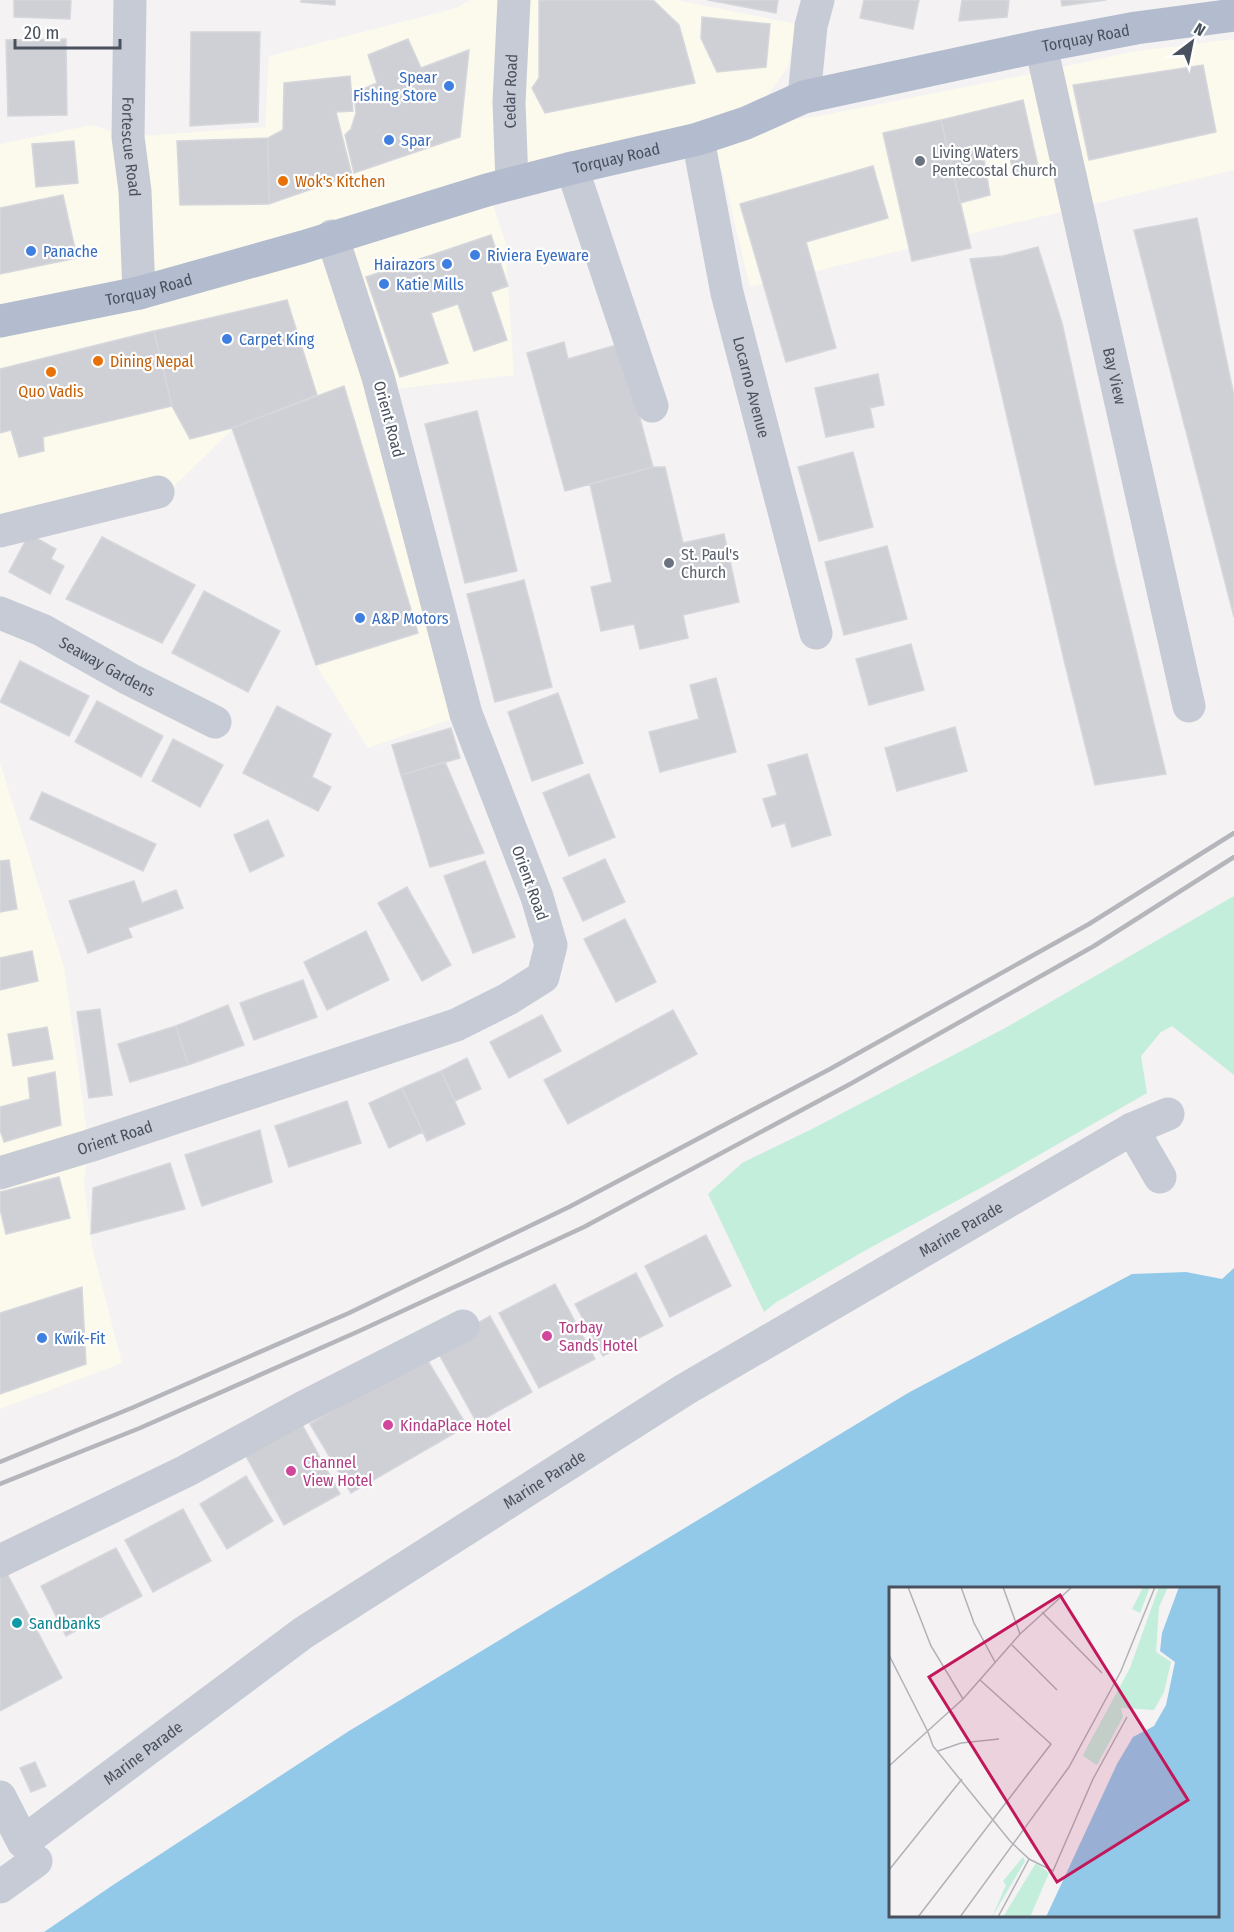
<svg xmlns="http://www.w3.org/2000/svg" width="1234" height="1932" viewBox="0 0 1234 1932" font-family="'Fira Sans Condensed',sans-serif">
  <rect width="100%" height="100%" fill="#f4f2f2"/>
  <!-- commercial -->
  <path fill="#fcfaed" d="M470 0H676L796 24 788 67 747 123 814 117 1021 76 1131 52 1234 39V170L750 287 722 170 698 139 488 190 505 241 514 375 396 389 466 714 368 748 316 665 233 429 167 493 0 530V144L92 125 128 137 265 127 269 56 456 8Z
    M0 763 64 967 89 1146 84 1182 92 1247 122 1363 0 1409Z"/>
  <!-- green -->
  <path fill="#c3eedb" d="M1234 896V1075L1172 1026 1161 1032 1141 1056 1147 1093 997 1179 866 1250 775 1303 764 1312 708 1194 742 1163 812 1129 1007 1027Z"/>
  <!-- water -->
  <path fill="#92c9e9" fill-rule="evenodd" d="M1234 1268V1932H44L113 1885 349 1731 908 1393 1132 1274 1186 1272 1222 1279ZM890 1588H1218V1916H890Z"/>
  <!-- building -->
  <path fill="#cfd0d5" stroke="#d6d7dc" stroke-width="1.5" d="M14 0H71L70 19 14 17Z
    M301 0H335V5L301 2Z
    M539 0H653L679 25 695 83 545 113 532 88 539 78Z
    M708 0H778L776 13Z
    M864 0H919L913 29 860 18Z
    M962 0H1009L1007 17 959 21Z
    M1061 0H1106L1062 6Z
    M702 17 770 24 766 67 717 72 701 38Z
    M191 32H260L258 122 190 126Z
    M66 39 67 115 8 116 6 40Z
    M408 39 421 68 469 50 460 137 354 173 345 135 351 129 356 113 354 93 377 83 368 55Z
    M1203 65 1216 132 1089 160 1073 85Z
    M350 76 353 111 336 112 352 175 269 204 268 138 283 130 284 83Z
    M1023 100 1039 170 1014 174 1009 154 984 159 990 195 960 203 941 120Z
    M941 120 971 248 912 261 883 133Z
    M268 138 269 204 180 205 177 141Z
    M74 141 78 183 36 187 32 144Z
    M873 166 888 218 806 242 836 348 786 362 740 204Z
    M63 195 77 258 0 274V208Z
    M1197 218 1234 396V617L1134 230Z
    M491 235 508 286 491 292 507 340 474 351 458 304 431 313 448 363 400 377 366 277Z
    M1038 247 1062 323 1115 563 1166 774 1095 785 1065 664 970 259 1003 256Z
    M287 300 317 395 232 428 190 439 172 406 154 331Z
    M154 331 172 406 43 437 44 451 19 457 11 430 0 433V369Z
    M564 342 568 359 620 344 653 467 565 491 527 353Z
    M878 374 884 405 870 408 874 427 826 437 815 388Z
    M344 386 418 633 316 665 232 428Z
    M477 411 517 571 465 583 425 424Z
    M853 452 873 527 819 541 798 467Z
    M653 467H665L683 543 724 534 739 602 683 615 688 638 640 649 634 624 601 631 591 587 612 582 590 484Z
    M29 534 56 549 51 559 64 566 50 594 9 572Z
    M102 537 195 585 162 643 66 599Z
    M887 546 907 619 844 635 825 562Z
    M524 580 552 687 495 702 467 594Z
    M204 591 280 631 248 692 172 653Z
    M911 644 924 690 869 705 856 659Z
    M20 661 89 696 69 736 0 702Z
    M716 678 736 752 660 772 649 732 699 719 690 685Z
    M558 693 583 763 532 781 508 712Z
    M97 701 163 736 141 777 75 742Z
    M277 706 331 734 312 777 331 787 318 811 243 773Z
    M955 727 967 771 897 791 885 748Z
    M451 728 460 758 401 775 392 745Z
    M173 739 223 765 200 807 152 781Z
    M807 754 831 835 792 847 785 823 772 827 763 799 777 795 768 765Z
    M445 762 484 853 430 867 401 775Z
    M589 774 615 837 569 856 543 793Z
    M42 792 156 844 143 871 30 819Z
    M268 820 284 856 250 872 234 835Z
    M605 859 625 902 583 921 563 878Z
    M9 860 17 909 0 912V861Z
    M485 861 515 937 473 953 444 876Z
    M134 881 142 903 176 890 183 908 128 928 132 937 88 953 69 901Z
    M407 887 451 965 422 981 378 903Z
    M625 919 656 982 616 1002 584 939Z
    M366 931 389 980 327 1010 304 962Z
    M32 951 38 981 0 990V958Z
    M303 980 317 1017 254 1040 240 1003Z
    M228 1005 244 1045 188 1065 176 1026Z
    M100 1009 112 1095 89 1098 77 1012Z
    M673 1010 697 1054 568 1124 544 1080Z
    M542 1015 561 1051 509 1078 490 1042Z
    M176 1026 188 1065 130 1082 118 1044Z
    M47 1027 53 1059 13 1066 8 1034Z
    M467 1058 481 1089 455 1101 441 1071Z
    M441 1071 465 1124 427 1141 402 1088Z
    M55 1072 61 1125 4 1142 0 1130V1107L30 1099 28 1078Z
    M402 1088 423 1132 389 1148 369 1103Z
    M347 1101 361 1143 289 1167 275 1126Z
    M260 1130 272 1182 202 1206 185 1155Z
    M170 1163 185 1209 91 1234 93 1188Z
    M59 1177 70 1218 6 1234 0 1209V1192Z
    M706 1235 731 1286 670 1317 645 1266Z
    M636 1273 663 1326 603 1356 575 1304Z
    M555 1284 595 1359 539 1388 499 1313Z
    M82 1287 86 1364 0 1394V1313Z
    M490 1316 532 1392 477 1423 435 1347Z
    M425 1356 467 1426 351 1493 310 1424Z
    M298 1417 340 1494 284 1525 241 1447Z
    M246 1476 273 1521 227 1549 200 1504Z
    M183 1509 211 1561 153 1592 125 1540Z
    M116 1548 142 1596 66 1636 41 1586Z
    M3 1566 62 1678 0 1711V1568Z
    M35 1762 46 1786 31 1792 20 1768Z"/>
  <g fill="none" stroke-linecap="round" stroke-linejoin="round">
    <!-- minor -->
    <g stroke="#c6cbd5" stroke-width="33">
      <path id="s1" d="M130 0 128 137 135 191 139 293"/>
      <path id="s2" d="M1041 46 1189 706"/>
      <path d="M804 97 811 26 818 0"/>
      <path id="s3" d="M698 139 727 293 816 633"/>
      <path d="M572 168 652 406"/>
      <path id="s4" d="M512 183 509 102 514 0"/>
      <path d="M0 531 158 492"/>
      <path id="s5" d="M0 613 42 630 129 679 215 722"/>
      <path d="M1132 1129 1160 1177"/>
      <path id="s6" d="M0 1173 89 1146 456 1025 508 999 543 977 551 945 537 897 466 714 378 377 332 236"/>
      <path d="M0 1561 186 1471 300 1409 463 1326"/>
      <path id="s7" d="M0 1797 23 1842 303 1633 684 1390 1132 1129 1168 1114"/>
      <path d="M0 1887 36 1861"/>
    </g>
    <!-- major -->
    <path stroke="#b3bcce" stroke-width="33" id="s8" d="M0 321 139 293 303 247 487 190 572 168 698 139 746 123 804 97 1041 46 1136 28 1234 15"/>
    <!-- rail -->
    <path stroke="#b4b6bb" stroke-width="4.5" d="M0 1462 134 1407 349 1313 569 1207 830 1069 1089 924 1234 833
      M0 1484 140 1428 357 1332 584 1227 852 1083 1094 946 1234 857"/>
  </g>
  <!-- markers -->
  <g fill="#3f7fe0" stroke="#fff" stroke-width="2">
    <circle cx="449" cy="86" r="6"/>
    <circle cx="389" cy="140" r="6"/>
    <circle cx="31" cy="251" r="6"/>
    <circle cx="475" cy="255" r="6"/>
    <circle cx="447" cy="264" r="6"/>
    <circle cx="384" cy="284" r="6"/>
    <circle cx="227" cy="339" r="6"/>
    <circle cx="360" cy="618" r="6"/>
    <circle cx="42" cy="1338" r="6"/>
  </g>
  <g fill="#6b7280" stroke="#fff" stroke-width="2">
    <circle cx="920" cy="161" r="6"/>
    <circle cx="669" cy="563" r="6"/>
  </g>
  <g fill="#e8710a" stroke="#fff" stroke-width="2">
    <circle cx="283" cy="181" r="6"/>
    <circle cx="98" cy="361" r="6"/>
    <circle cx="51" cy="372" r="6"/>
  </g>
  <g fill="#d1479c" stroke="#fff" stroke-width="2">
    <circle cx="547" cy="1336" r="6"/>
    <circle cx="388" cy="1425" r="6"/>
    <circle cx="291" cy="1471" r="6"/>
  </g>
  <circle fill="#0f9aa8" stroke="#fff" stroke-width="2" cx="17" cy="1623" r="6"/>
  <g text-anchor="middle" dominant-baseline="central" stroke-width="4.5" stroke-linejoin="round" paint-order="stroke">
    <!-- street labels -->
    <g font-size="16" fill="#4a515e" stroke="#fff">
      <text stroke="none"><textPath href="#s8" startOffset="1124">Torquay Road</textPath></text>
      <text stroke="none"><textPath href="#s4" startOffset="92">Cedar Road</textPath></text>
      <text stroke="none"><textPath href="#s1" startOffset="147">Fortescue Road</textPath></text>
      <text stroke="none"><textPath href="#s8" startOffset="638">Torquay Road</textPath></text>
      <text stroke="none"><textPath href="#s8" startOffset="152">Torquay Road</textPath></text>
      <text stroke="none"><textPath href="#s2" startOffset="338">Bay View</textPath></text>
      <text stroke="none"><textPath href="#s3" startOffset="254">Locarno Avenue</textPath></text>
      <text transform="translate(389 419) rotate(75)">Orient Road</text>
      <text stroke="none"><textPath href="#s5" startOffset="120">Seaway Gardens</textPath></text>
      <text transform="translate(530 883) rotate(70)">Orient Road</text>
      <text stroke="none"><textPath href="#s6" startOffset="120">Orient Road</textPath></text>
      <text stroke="none"><textPath href="#s7" startOffset="1172">Marine Parade</textPath></text>
      <text stroke="none"><textPath href="#s7" startOffset="686">Marine Parade</textPath></text>
      <text stroke="none"><textPath href="#s7" startOffset="200">Marine Parade</textPath></text>
    </g>
    <!-- shop labels -->
    <g font-size="16" fill="#366cbe" stroke="#fff" text-anchor="start">
      <text x="437" y="77" text-anchor="end">Spear<tspan x="437" dy="18">Fishing Store</tspan></text>
      <text x="401" y="140">Spar</text>
      <text x="43" y="251">Panache</text>
      <text x="487" y="255">Riviera Eyeware</text>
      <text x="435" y="264" text-anchor="end">Hairazors</text>
      <text x="396" y="284">Katie Mills</text>
      <text x="239" y="339">Carpet King</text>
      <text x="372" y="618">A&amp;P Motors</text>
      <text x="54" y="1338">Kwik-Fit</text>
    </g>
    <!-- worship labels -->
    <g font-size="16" fill="#5b616d" stroke="#fff" text-anchor="start">
      <text x="932" y="152">Living Waters<tspan x="932" dy="18">Pentecostal Church</tspan></text>
      <text x="681" y="554">St. Paul's<tspan x="681" dy="18">Church</tspan></text>
    </g>
    <!-- food labels -->
    <g font-size="16" fill="#c56008" stroke="#fff" text-anchor="start">
      <text x="295" y="181">Wok's Kitchen</text>
      <text x="110" y="361">Dining Nepal</text>
      <text x="51" y="391" text-anchor="middle">Quo Vadis</text>
    </g>
    <!-- hotel labels -->
    <g font-size="16" fill="#b23c85" stroke="#fff" text-anchor="start">
      <text x="559" y="1327">Torbay<tspan x="559" dy="18">Sands Hotel</tspan></text>
      <text x="400" y="1425">KindaPlace Hotel</text>
      <text x="303" y="1462">Channel<tspan x="303" dy="18">View Hotel</tspan></text>
    </g>
    <!-- culture labels -->
    <g font-size="16" fill="#0d838f" stroke="#fff" text-anchor="start">
      <text x="29" y="1623">Sandbanks</text>
    </g>
  </g>
  <!-- overview -->
  <g transform="translate(889 1587)">
    <rect width="330" height="330" fill="#f4f2f2"/>
    <path d="M254 0H261L251 26 243 22ZM270 0H279L270 20 267 65 282 75 275 105 265 123 232 121 234 130 208 178 194 169 196 164 241 81ZM134 270 136 274 103 330 117 298 114 294ZM147 276 160 286 141 330H114Z" fill="#c3eedb"/>
    <path d="M290 0H330V330H157L228 177 244 150 265 139 277 118 286 75 271 64 273 46Z" fill="#92c9e9"/>
    <path fill="none" stroke="#b0b2b7" stroke-width="1.5" d="M19 0 42 59 74 112M72 0 85 36 106 75M114 0 131 47M153 25 213 86M123 58 168 103M0 68 39 145M39 145 44 159 121 254 140 272 109 330M49 164 72 156 110 152M0 179 74 112 131 47 183 0M140 272 164 284 204 192 238 130M0 283 73 192M29 330 162 157 91 93M71 330 180 180 232 84 266 0"/>
    <path fill="#c2185b" fill-opacity="0.15" stroke="#c2185b" stroke-width="3" d="M171 8 299 213 168 295 40 90Z"/>
    <rect width="330" height="330" fill="none" stroke="#4a515e" stroke-width="3"/>
  </g>
  <!-- north arrow -->
  <g transform="translate(1192 42) rotate(32)" stroke="#ffffff" stroke-width="4.5" paint-order="stroke">
  <path d="M0-4.5L10 22L0 15L-10 22Z" fill="#4a515e"/>
  <text y="-9" font-size="16" font-weight="bold" text-anchor="middle" fill="#4a515e">N</text>
  </g>
  <!-- scale -->
  <path d="M15 39v9h105v-9" fill="none" stroke="#4a515e" stroke-width="3"/>
  <text x="24" y="39" font-size="18" fill="#4a515e" stroke="#ffffff" stroke-width="4.5" paint-order="stroke">20 m</text>
</svg>
